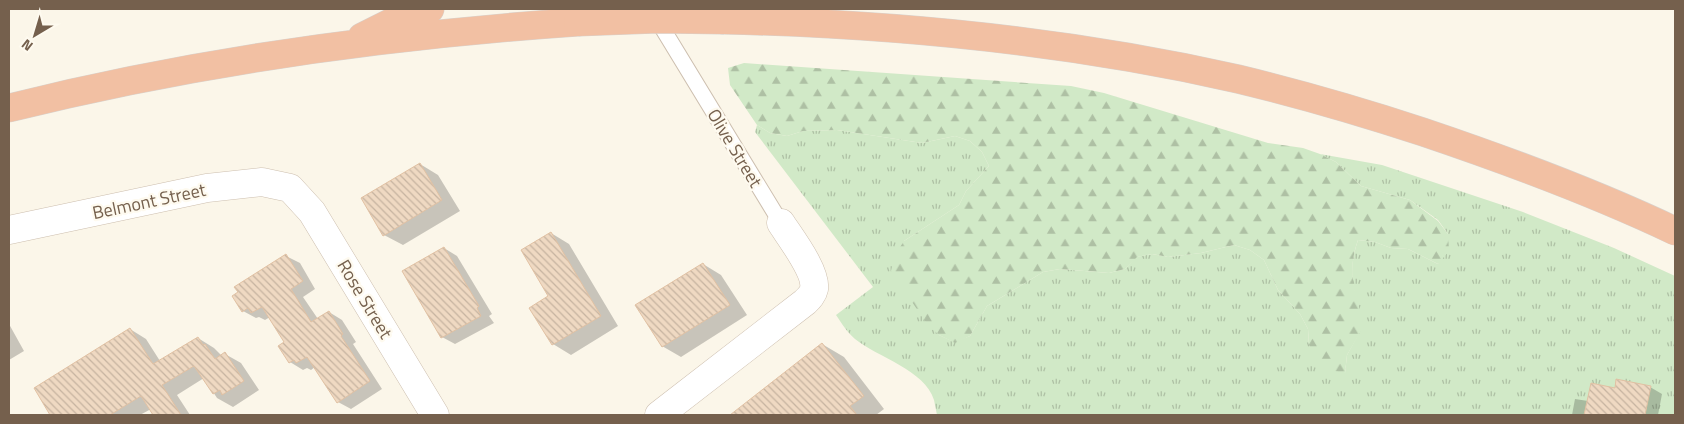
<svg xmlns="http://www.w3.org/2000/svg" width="1684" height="424" viewBox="0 0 1684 424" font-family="'Titillium Web',sans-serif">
  <defs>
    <pattern id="grass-tufts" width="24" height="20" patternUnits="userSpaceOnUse" patternTransform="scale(1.25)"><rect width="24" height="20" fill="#d1e9c7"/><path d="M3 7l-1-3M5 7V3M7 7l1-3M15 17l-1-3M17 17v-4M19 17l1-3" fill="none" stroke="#aec0a4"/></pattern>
    <pattern id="forest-firs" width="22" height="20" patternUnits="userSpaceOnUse" patternTransform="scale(1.25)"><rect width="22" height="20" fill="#d1e9c7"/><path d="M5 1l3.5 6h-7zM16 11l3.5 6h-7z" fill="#aec0a4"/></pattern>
    <pattern id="building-back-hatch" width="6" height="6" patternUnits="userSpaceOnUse" patternTransform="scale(1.25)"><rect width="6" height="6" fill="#efd9c2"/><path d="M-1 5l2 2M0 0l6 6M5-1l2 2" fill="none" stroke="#c6b3a0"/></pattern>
  </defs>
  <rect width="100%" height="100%" fill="#fbf6e9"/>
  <!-- grass -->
  <path fill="url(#grass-tufts)" d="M757 125 770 133 787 136 803 131 837 130 922 143 955 136 970 141 982 152 989 166 966 191 959 205 904 241 939 335 954 342 970 336 987 306 1043 272 1060 269 1109 273 1125 269 1136 257 1152 254 1168 257 1201 253 1234 245 1250 250 1264 260 1278 290 1300 314 1308 329 1309 345 1345 373 1347 355 1363 326C1355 293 1346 275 1358 240L1375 242 1391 248 1408 249 1438 264 1448 234 1438 220 1410 200 1361 186 1336 162 1320 154 1382 165 1523 212 1614 248 1675 276V415H937C936 410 935 405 934 400 925 370 877 357 855 339 847 332 842 324 836 315L873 287 755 132Z"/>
  <!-- forest -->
  <path fill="url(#forest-firs)" d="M744 63 1071 86 1104 93 1268 143 1303 148 1320 154 1336 162 1361 186 1410 200 1438 221 1448 234 1449 251 1438 264 1408 249 1391 248 1375 242 1358 240C1346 274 1356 293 1364 326L1347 355 1345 373 1328 370 1316 358 1309 345 1308 329 1300 314 1278 290 1264 260 1250 250 1234 245 1201 253 1168 257 1152 254 1137 257 1125 269 1109 273 1060 269 1043 272 987 306 970 336 955 343 939 335 927 324 891 271 895 255 904 241 959 205 966 191 989 166 982 152 970 141 955 136 922 143 837 130 803 131 787 136 770 133 757 125 730 85 728 68Z"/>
  <!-- shadow -->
  <path fill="#0003" d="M420 164 438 175 460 211 403 245 384 235Z
    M551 233 569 244 618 326 571 355 553 344 550 296Z
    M444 248 457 256 492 314 489 316 494 323 455 344 442 337Z
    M286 256 300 263 315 289 303 297 318 319 329 312 342 320 356 342 353 344 382 389 351 409 338 402 315 367 311 370 307 368 303 370 290 362 285 343 270 317 265 320 259 317 256 318 243 311Z
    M703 264 721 275 747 315 681 357 662 346Z
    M9 324 24 351 9 360Z
    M130 329 146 339 160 361 198 338 214 348 222 356 225 354 241 363 259 390 233 407 217 398 204 378 177 395 190 415H155L151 409 140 415H52L35 388Z
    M822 344 844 357 884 409 876 415H732Z
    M1650 387 1662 394 1658 415H1572L1575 399 1588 401 1616 390Z"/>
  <!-- building -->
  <path fill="url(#building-back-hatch)" stroke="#e1c1a3" d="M420 163 442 200 383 236 361 198Z
    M551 232 601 316 552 345 529 308 548 296 521 250Z
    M444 247 479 306 477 308 481 316 441 338 402 271Z
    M286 254 303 281 291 289 311 322 329 311 343 334 341 336 370 381 337 403 307 357 296 363 294 360 289 363 278 346 284 342 262 307 251 313 248 308 242 312 232 296 238 292 234 287Z
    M703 263 730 305 662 347 635 305Z
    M130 328 153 364 198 337 203 345 205 344 215 359 225 352 244 381 222 395 220 390 213 394 194 366 162 385 181 415H153L141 396 110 415H50L34 388Z
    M822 343 864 396 850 406 857 415H730Z
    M1616 379 1651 386 1645 415H1584L1591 383 1615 388Z"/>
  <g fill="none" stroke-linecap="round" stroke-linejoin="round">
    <!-- service casing -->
    <g stroke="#cdbfaf" stroke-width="17">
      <path id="service" d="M655 16 781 223"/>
    </g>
    <!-- minor casing -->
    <g stroke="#cdbfaf" stroke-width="29">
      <path id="minor" d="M9 230 207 188 262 182 290 188 312 212 435 415
        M659 415 805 302C809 298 813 294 814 289 817 272 790 237 781 223"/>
    </g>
    <!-- motorway casing -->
    <g stroke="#d8d2cd" stroke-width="29">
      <path id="motorway" d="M724 20C896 24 1070 41 1238 79 1300 94 1362 112 1423 132 1509 161 1593 192 1675 231
        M362 37 390 23 430 9
        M9 108C193 62 389 35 578 22"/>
    </g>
    <!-- service -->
    <use href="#service" stroke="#fff" stroke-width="15"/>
    <!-- minor -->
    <use href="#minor" stroke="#fff" stroke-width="28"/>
    <!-- motorway -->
    <use href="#motorway" stroke="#f2c0a3" stroke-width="28"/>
    <!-- motorway-bridge casing -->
    <g stroke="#d8d2cd" stroke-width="29" stroke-linecap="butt">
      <path id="motorway-bridge" d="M578 22 658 19 724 20"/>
    </g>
    <!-- motorway-bridge -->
    <use href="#motorway-bridge" stroke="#f2c0a3" stroke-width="28"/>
  </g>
  <g text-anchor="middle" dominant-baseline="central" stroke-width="4.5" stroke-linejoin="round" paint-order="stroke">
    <!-- street labels -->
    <g font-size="18" fill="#75604d" stroke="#fefaef">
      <text transform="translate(735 148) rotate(59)">Olive Street</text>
      <text transform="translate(149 201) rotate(-12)">Belmont Street</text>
      <text transform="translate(365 299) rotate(59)">Rose Street</text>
    </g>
  </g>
  <!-- border -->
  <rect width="1684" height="424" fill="none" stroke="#75604d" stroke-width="20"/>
  <!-- north arrow -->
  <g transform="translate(35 35) rotate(218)" stroke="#fefaef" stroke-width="4" paint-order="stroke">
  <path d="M0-4L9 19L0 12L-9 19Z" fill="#75604d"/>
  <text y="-8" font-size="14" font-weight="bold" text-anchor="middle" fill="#75604d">N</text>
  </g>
</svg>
